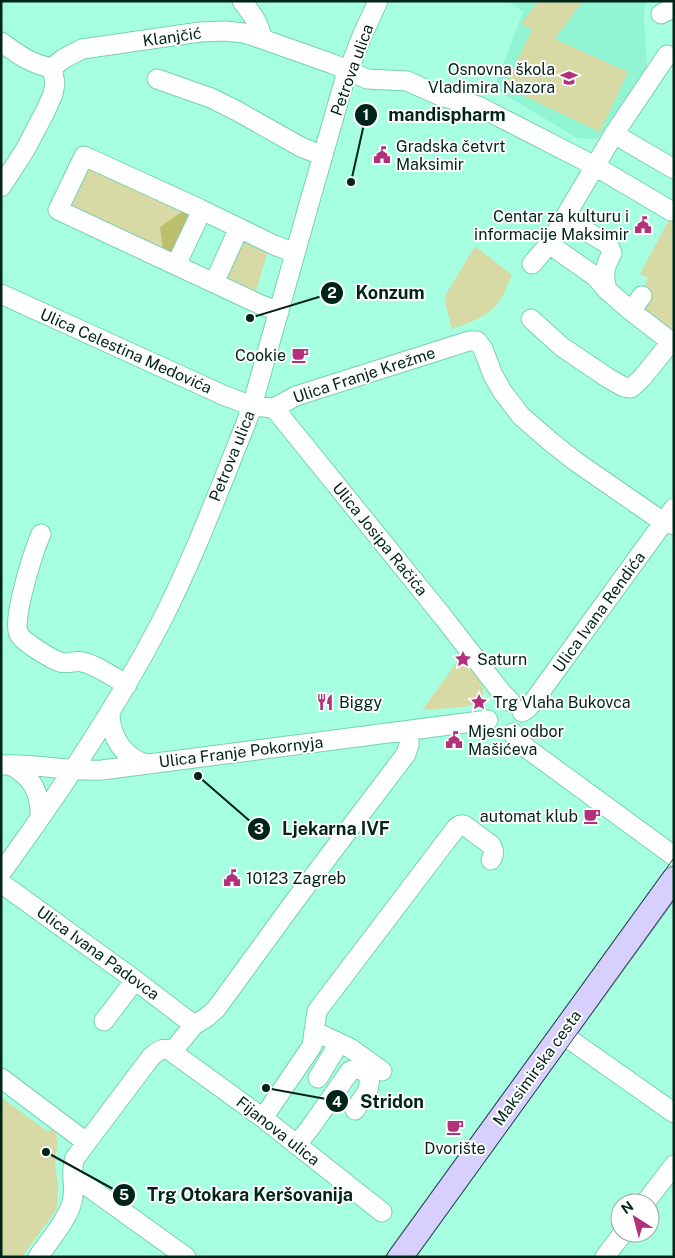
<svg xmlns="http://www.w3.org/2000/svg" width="675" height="1258" viewBox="0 0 675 1258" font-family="'Public Sans',sans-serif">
  <rect width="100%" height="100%" fill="#a5ffe0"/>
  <!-- built -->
  <path fill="#91f5d3" d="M509 1H647L645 7 644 17 647 68 599 138 592 139 577 138 494 88 523 12Z"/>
  <!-- green -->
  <path fill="#d7daa5" d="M538 1H583L555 39 628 72 600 132 505 87 532 29 521 24Z
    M87 167 190 215 173 254 68 207Z
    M674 210V331L643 310 642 290 648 278 640 274Z
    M238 241 268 251 256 291 224 277Z
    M475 246 512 275C508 283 505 293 500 300 489 317 469 323 452 329L445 302 446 294Z
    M460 658C468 667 478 676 482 686 489 707 462 707 449 708 440 709 431 710 422 710Z
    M1 1097 48 1132 52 1128 56 1132 58 1141 55 1162 58 1185 57 1209 22 1257H1Z"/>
  <!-- forest -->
  <path fill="#bcbf6b" d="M183 211 190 215 173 254 163 250 160 227Z"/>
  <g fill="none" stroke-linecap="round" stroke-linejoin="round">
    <!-- minor casing -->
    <g stroke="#77d0b2" stroke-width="21">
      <path id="minor" d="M242 1C251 13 260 23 262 39
        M661 14 674 7
        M1 42C19 55 31 64 52 68
        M52 68 63 59 82 49 200 32 225 31 244 33 262 39 333 64 367 79 407 81 441 96 478 106 595 166 671 211
        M157 79 211 98 237 111 301 147 323 156
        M614 134 674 169
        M1 187 25 150 46 110 53 94 55 83 52 68
        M564 218 608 244 612 253C604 268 603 274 607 290
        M549 244 596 277 607 290 631 311 674 344
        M532 264 549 244 614 134 667 55
        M176 265 202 210
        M214 283 58 210 84 156 200 209 239 228
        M1 294 223 395 252 406 274 408 296 396 469 341H477L483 349 493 375 502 391 521 416 551 442 575 461 653 515 664 522 674 525
        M631 311 642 296
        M279 312 259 304 214 283 239 228 274 245 295 253
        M531 319 562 347 608 378 624 387 631 388 642 378 671 342
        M274 408 444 618 502 693 511 702
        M41 534C34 550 11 621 19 634 23 642 51 659 60 662 68 665 75 660 82 662 95 664 115 678 127 685
        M522 712 528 708 533 702 674 508
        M110 713C110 736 124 759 147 764
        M513 733 519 742 529 750 674 856
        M1 765C35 763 68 772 102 770L488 720
        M10 765C32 776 41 793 40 818
        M1 873C59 793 114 712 160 624 193 560 219 490 246 423L252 406 313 190 344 82 362 36 378 1
        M1 883 135 980 194 1025
        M104 1021 135 980
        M314 1031 350 1048 382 1071
        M562 1034 674 1113
        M172 1052 194 1025 207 1017 216 1009 294 902 406 754 409 745V731
        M1 1078 86 1142
        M318 1078 339 1043
        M263 1118 312 1046 317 1011 456 828 460 825H464L491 845C494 850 495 854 491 860
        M296 1145 310 1128 350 1071 356 1069 363 1070 370 1078 368 1090 355 1110
        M73 1180 83 1183 186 1257
        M645 1203 674 1165
        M38 1257C49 1241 71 1216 73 1197 75 1183 70 1171 75 1158L151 1057C158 1051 163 1046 172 1052L263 1118 382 1212
        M605 1257 623 1233"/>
    </g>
    <!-- major casing -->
    <g stroke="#7a80ad" stroke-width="26">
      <path id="major" d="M400 1257 674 879"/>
    </g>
    <!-- minor -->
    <use href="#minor" stroke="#fff" stroke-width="19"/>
    <!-- major -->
    <use href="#major" stroke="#d7d0fe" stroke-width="24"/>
    <!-- tram -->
    <path stroke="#1e4c3d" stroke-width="1" d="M385 1257 674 858
      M416 1257 674 899"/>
  </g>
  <!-- icons -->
  <defs>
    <g id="school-bare" transform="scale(1.35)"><path d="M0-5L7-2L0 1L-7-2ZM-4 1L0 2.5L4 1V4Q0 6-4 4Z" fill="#b3317b" stroke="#fff" stroke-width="2.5" paint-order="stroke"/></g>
    <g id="civic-bare" transform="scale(1.35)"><path d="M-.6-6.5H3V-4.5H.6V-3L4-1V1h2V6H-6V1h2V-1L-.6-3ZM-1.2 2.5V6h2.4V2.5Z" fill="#b3317b" stroke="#fff" stroke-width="2.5" paint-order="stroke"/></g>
    <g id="cafe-bare" transform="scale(1.35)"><path d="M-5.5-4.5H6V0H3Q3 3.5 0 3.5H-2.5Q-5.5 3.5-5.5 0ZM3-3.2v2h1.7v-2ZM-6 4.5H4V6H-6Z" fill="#b3317b" stroke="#fff" stroke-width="2.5" paint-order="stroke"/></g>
    <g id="sight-bare" transform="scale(1.35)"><path d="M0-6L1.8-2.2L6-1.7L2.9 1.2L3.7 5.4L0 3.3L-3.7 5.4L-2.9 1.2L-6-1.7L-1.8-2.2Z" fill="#b3317b" stroke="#fff" stroke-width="2.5" paint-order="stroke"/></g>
    <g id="restaurant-bare" transform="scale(1.35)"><path d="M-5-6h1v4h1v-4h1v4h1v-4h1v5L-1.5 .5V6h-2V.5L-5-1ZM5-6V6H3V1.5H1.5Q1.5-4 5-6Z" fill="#b3317b" stroke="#fff" stroke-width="2.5" paint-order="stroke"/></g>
  </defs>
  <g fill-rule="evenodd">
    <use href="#school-bare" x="569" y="78"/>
    <use href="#civic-bare" x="382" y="155"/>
    <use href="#civic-bare" x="643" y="225"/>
    <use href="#cafe-bare" x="300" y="355"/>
    <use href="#sight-bare" x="463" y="659"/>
    <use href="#restaurant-bare" x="325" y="702"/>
    <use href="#sight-bare" x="479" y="702"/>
    <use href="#civic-bare" x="454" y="740"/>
    <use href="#cafe-bare" x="592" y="816"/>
    <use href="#civic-bare" x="232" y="878"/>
    <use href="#cafe-bare" x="455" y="1127"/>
  </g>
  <g text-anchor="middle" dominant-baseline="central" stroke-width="4" stroke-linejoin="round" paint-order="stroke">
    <!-- street labels -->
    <g font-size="16" fill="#002419" stroke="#fff">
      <text transform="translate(172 37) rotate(-8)">Klanjčić</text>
      <text transform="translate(352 70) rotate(-70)">Petrova ulica</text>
      <text transform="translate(126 351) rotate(24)">Ulica Celestina Medovića</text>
      <text transform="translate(364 375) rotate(-18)">Ulica Franje Krežme</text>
      <text transform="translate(232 456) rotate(-68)">Petrova ulica</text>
      <text transform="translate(380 539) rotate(51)">Ulica Josipa Račića</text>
      <text transform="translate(599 612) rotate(-54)">Ulica Ivana Rendića</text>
      <text transform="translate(241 752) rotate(-7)">Ulica Franje Pokornyja</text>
      <text transform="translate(98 953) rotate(36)">Ulica Ivana Padovca</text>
      <text transform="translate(537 1068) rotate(-54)">Maksimirska cesta</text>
      <text transform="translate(278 1131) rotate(38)">Fijanova ulica</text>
    </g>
    <!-- poi labels -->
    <g font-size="16" fill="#002419" stroke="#fff" text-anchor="start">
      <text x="555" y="69" text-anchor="end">Osnovna škola<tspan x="555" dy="18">Vladimira Nazora</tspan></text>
      <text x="396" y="146">Gradska četvrt<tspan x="396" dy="18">Maksimir</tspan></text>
      <text x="629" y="216" text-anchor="end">Centar za kulturu i<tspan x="629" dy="18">informacije Maksimir</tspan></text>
      <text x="286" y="355" text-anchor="end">Cookie</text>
      <text x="477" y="659">Saturn</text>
      <text x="339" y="702">Biggy</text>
      <text x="493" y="702">Trg Vlaha Bukovca</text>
      <text x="468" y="731">Mjesni odbor<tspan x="468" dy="18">Mašićeva</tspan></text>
      <text x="578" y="816" text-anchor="end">automat klub</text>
      <text x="246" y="878">10123 Zagreb</text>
      <text x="455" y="1148" text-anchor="middle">Dvorište</text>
    </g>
  </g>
  <!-- callouts -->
  <path fill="none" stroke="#002419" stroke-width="2" d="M351 182L366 115M250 318L332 293M198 776L259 829M266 1088L337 1101M46 1152L124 1195"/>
  <g fill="#002419" stroke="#fff" stroke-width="2">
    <circle cx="351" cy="182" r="5"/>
    <circle cx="250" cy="318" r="5"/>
    <circle cx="198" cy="776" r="5"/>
    <circle cx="266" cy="1088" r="5"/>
    <circle cx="46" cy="1152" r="5"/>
    <circle cx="366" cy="115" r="12"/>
    <circle cx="332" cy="293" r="12"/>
    <circle cx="259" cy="829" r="12"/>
    <circle cx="337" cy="1101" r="12"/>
    <circle cx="124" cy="1195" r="12"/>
  </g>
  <g font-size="15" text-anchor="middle" font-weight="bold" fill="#fff">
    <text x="366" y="120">1</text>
    <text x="332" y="298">2</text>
    <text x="259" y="834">3</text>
    <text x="337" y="1107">4</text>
    <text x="124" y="1200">5</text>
  </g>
  <g font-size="18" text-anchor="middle" font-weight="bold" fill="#002419" stroke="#fff" stroke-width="4" stroke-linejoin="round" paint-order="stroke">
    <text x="447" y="121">mandispharm</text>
    <text x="390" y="299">Konzum</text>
    <text x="336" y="835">Ljekarna IVF</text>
    <text x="392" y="1108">Stridon</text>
    <text x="250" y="1201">Trg Otokara Keršovanija</text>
  </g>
  <!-- border -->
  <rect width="675" height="1258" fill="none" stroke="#002419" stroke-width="5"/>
  <!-- north arrow -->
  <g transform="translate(635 1218) rotate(324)"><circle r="24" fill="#ffffff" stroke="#99a7a3"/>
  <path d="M0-4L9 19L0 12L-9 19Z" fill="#b3317b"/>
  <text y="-8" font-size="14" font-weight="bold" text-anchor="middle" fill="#002419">N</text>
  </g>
</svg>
